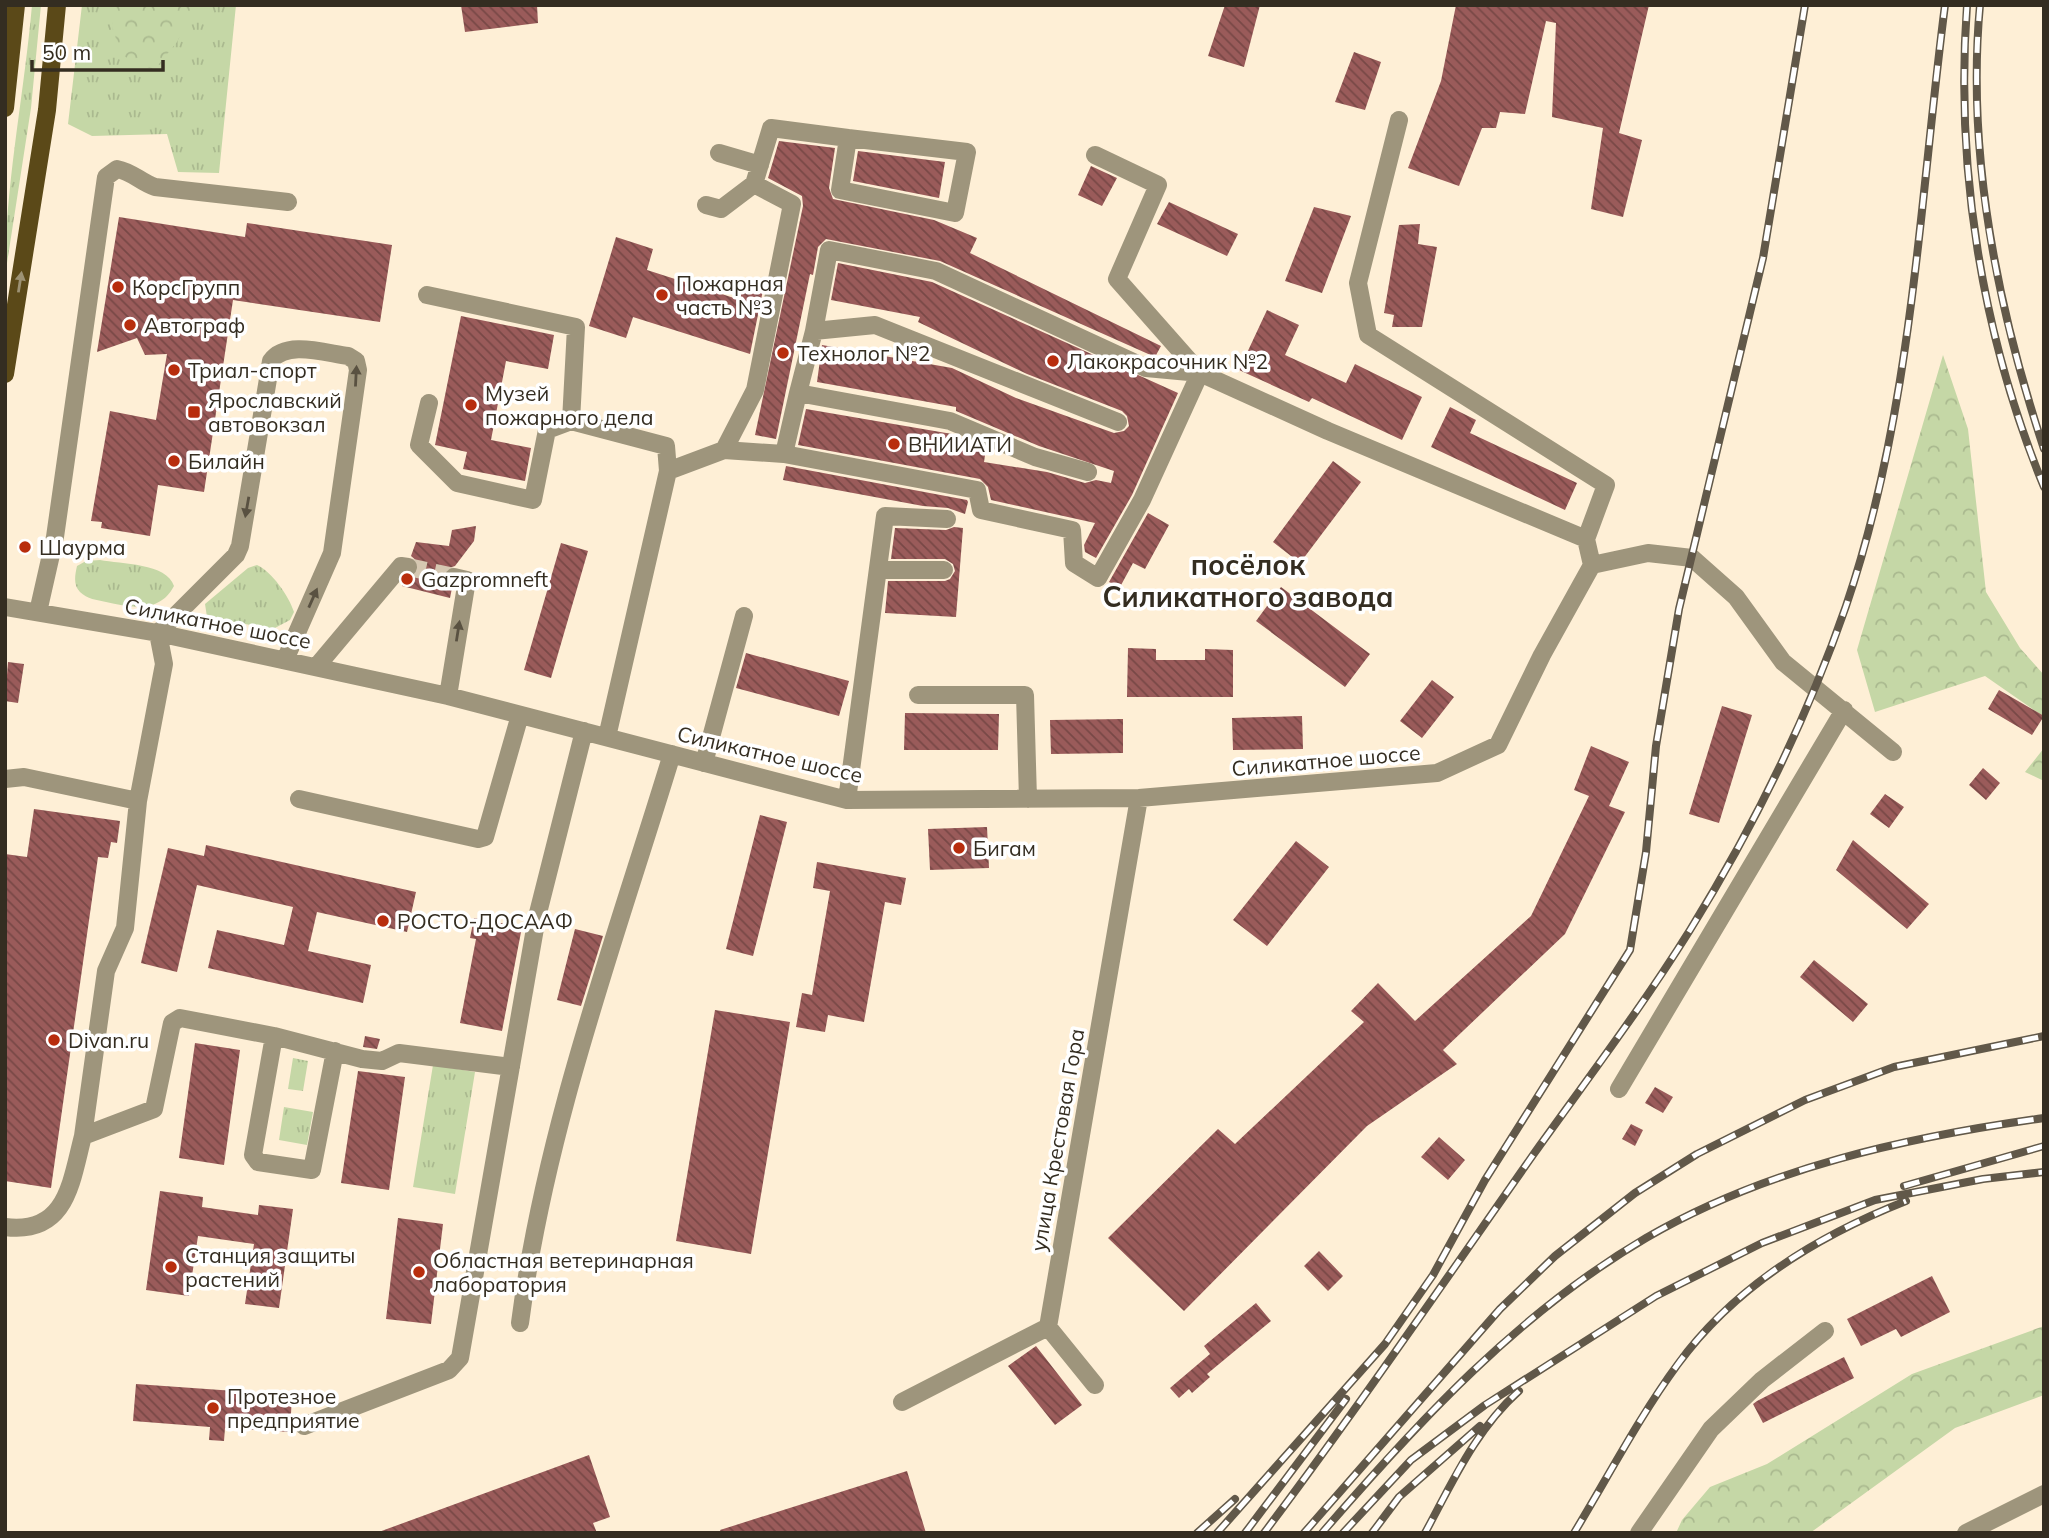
<svg xmlns="http://www.w3.org/2000/svg" width="2049" height="1538" viewBox="0 0 2049 1538" font-family="Mulish,sans-serif">
  <defs>
    <pattern id="grass-tufts" width="24" height="20" patternUnits="userSpaceOnUse" patternTransform="scale(1.75)"><rect width="24" height="20" fill="#c5d7a6"/><path d="M3 7l-1-3M5 7V3M7 7l1-3M15 17l-1-3M17 17v-4M19 17l1-3" fill="none" stroke="#aab98f"/></pattern>
    <pattern id="forest-crowns" width="20" height="18" patternUnits="userSpaceOnUse" patternTransform="scale(1.75)"><rect width="20" height="18" fill="#c5d7a6"/><path d="M2 6a3 3 0 1 1 6 0M12 15a3 3 0 1 1 6 0" fill="none" stroke="#aab98f"/></pattern>
    <pattern id="building-back-hatch" width="6" height="6" patternUnits="userSpaceOnUse" patternTransform="scale(1.75)"><rect width="6" height="6" fill="#9a5b5a"/><path d="M-1 5l2 2M0 0l6 6M5-1l2 2" fill="none" stroke="#784846"/></pattern>
  </defs>
  <rect width="100%" height="100%" fill="#feefd6"/>
  <!-- grass -->
  <path fill="url(#grass-tufts)" d="M32 5H41L31 108 5 276C5 185 24 96 32 5Z
    M82 5H236L219 173 178 172 167 134 92 136 68 124Z
    M100 560C121 564 167 563 174 586 160 613 132 608 106 602 97 600 87 599 80 592 73 585 75 575 77 566L86 561Z
    M257 565C272 572 289 596 294 612L290 620 273 629 207 617 205 604 248 568Z
    M293 1058 308 1061 303 1091 288 1089Z
    M433 1065 475 1072 455 1194 413 1187Z
    M284 1107 313 1112 307 1145 279 1140Z"/>
  <!-- forest -->
  <path fill="url(#forest-crowns)" d="M116 5H195L177 42 154 70 121 55 112 26Z
    M1943 355 1968 429 1986 592 2020 648 2044 675V717L1985 676 1875 712 1857 650Z
    M2044 748V781L2025 772Z
    M2044 1326V1395L1955 1428 1810 1533H1676L1682 1520 1710 1487 1767 1464 1912 1374Z"/>
  <!-- building -->
  <path fill="url(#building-back-hatch)" d="M461 5H537L538 23 465 32Z
    M1225 5H1260L1244 67 1208 56Z
    M1456 5H1649L1619 133 1642 140 1623 217 1591 209 1603 128 1552 117 1556 23 1546 21 1525 114 1500 112 1496 128H1482L1459 186 1408 168 1441 81Z
    M1354 52 1381 62 1365 110 1335 102Z
    M779 141 835 148 829 188 833 199 934 220 977 238 970 253 1161 346 1155 357 940 261 826 239 818 247 813 275 810 274 776 439 755 435 803 206 802 196 768 178Z
    M858 151 945 162 939 198 853 181Z
    M1091 166 1117 178 1102 206 1078 195Z
    M1169 202 1238 234 1227 256 1157 224Z
    M1314 207 1351 216 1322 293 1285 281Z
    M119 217 245 237 247 223 392 245 380 322 233 300 204 492 158 485 150 536 101 528 102 522 91 521 110 411 156 420 167 354 145 355 137 338 97 352Z
    M1420 224 1418 244 1437 247 1422 327H1392L1394 315 1384 313 1399 225Z
    M616 237 653 249 647 270 734 298 739 282 763 290 750 354 633 317 626 338 589 326Z
    M838 263 932 282 1178 393 1132 495 1096 558 1085 552 1084 545 1095 523 991 500 988 487 980 479 798 445 806 409 952 434 986 449 984 462 1047 472 1085 483 1096 480 1111 483 1114 471 1039 446 956 411V407L817 382 822 345 952 368 1016 398 1114 433 1124 431 1129 426 1127 416 1122 411 1027 374 918 322 920 317 831 300Z
    M1267 310 1299 325 1285 355 1346 383 1355 364 1422 397 1402 440 1312 398 1309 402 1239 370Z
    M461 316 554 335 548 369 506 361 491 440 531 448 525 481 463 469 467 452 435 445Z
    M1450 407 1476 420 1470 433 1577 483 1565 510 1431 447Z
    M1333 461 1361 482 1300 563 1273 542Z
    M786 466 967 500 968 502 965 514 948 508 923 506 783 480Z
    M1148 513 1169 525 1145 569 1133 563 1120 587 1109 582Z
    M476 526 474 541 455 566 446 569 443 574V581L452 588 450 598 402 586 406 578 413 577 419 569 418 562 411 556 416 542 449 546 452 530Z
    M954 527 963 528 956 617 885 613 888 581H945L950 579 955 571 953 564 945 559H891L895 528 946 530Z
    M561 543 588 551 551 678 524 670Z
    M1281 587 1370 654 1345 687 1256 621Z
    M1128 648 1156 649V660H1205V649L1233 650V697H1127Z
    M746 653 849 681 839 716 736 688Z
    M8 662 24 664 18 703 5 701Z
    M1432 680 1454 697 1422 738 1400 721Z
    M1999 690 2044 716 2032 735 1988 709Z
    M1722 706 1752 715 1719 823 1689 814Z
    M905 713 999 714 998 750H904Z
    M1302 716 1303 749 1233 750 1232 718Z
    M1123 719V753L1051 754 1050 720Z
    M1591 746 1629 762 1609 806 1625 812 1565 934 1443 1050 1457 1064 1367 1126 1184 1311 1108 1238 1218 1129 1235 1144 1364 1022 1351 1011 1378 983 1415 1021 1531 916 1589 796 1574 790Z
    M1983 768 2000 783 1986 800 1969 785Z
    M1885 794 1904 807 1889 828 1870 814Z
    M34 809 120 821 117 843 111 842 108 858 98 857 51 1188 5 1181V854L27 857Z
    M760 815 787 822 753 956 726 949Z
    M987 827 989 868 930 870 928 829Z
    M1853 840 1929 904 1907 929 1836 870Z
    M1296 841 1329 867 1267 946 1233 920Z
    M206 845 416 892 407 932 317 912 308 951 371 965 363 1003 208 968 217 930 284 945 293 907 197 885 177 972 141 963 168 848 204 856Z
    M817 862 906 878 901 905 885 902 864 1022 828 1015 825 1032 796 1027 802 993 812 995 830 891 813 888Z
    M474 918 522 927 502 1031 460 1023 476 939 470 938Z
    M575 929 603 936 581 1006 557 1000Z
    M1814 960 1868 1004 1853 1022 1800 977Z
    M715 1010 790 1022 751 1254 676 1241Z
    M365 1036 380 1039 377 1049 363 1047Z
    M195 1043 240 1050 224 1165 179 1158Z
    M358 1071 405 1077 389 1190 341 1183Z
    M1655 1087 1673 1097 1663 1113 1645 1103Z
    M1631 1124 1643 1130 1635 1146 1622 1139Z
    M1439 1137 1465 1160 1448 1180 1421 1157Z
    M160 1191 203 1197 202 1207 258 1215 259 1205 293 1209 279 1308 245 1304 254 1244 198 1236 189 1296 146 1290Z
    M398 1218 443 1224 431 1324 386 1319Z
    M1319 1251 1343 1276 1328 1291 1304 1266Z
    M1932 1276 1950 1312 1901 1337 1896 1329 1861 1346 1847 1319Z
    M1256 1303 1271 1321 1207 1374 1210 1377 1192 1393 1189 1389 1179 1398 1170 1388 1210 1354 1204 1346Z
    M1036 1346 1082 1405 1055 1425 1008 1366Z
    M1844 1357 1854 1378 1763 1423 1753 1404 1757 1401Z
    M136 1384 292 1395 290 1432 225 1428 224 1441 209 1440 210 1427 133 1421Z
    M589 1455 610 1517 593 1523 597 1533H376Z
    M907 1471 926 1533H721L720 1530Z"/>
  <g fill="none" stroke-linecap="round" stroke-linejoin="round">
    <!-- minor-tunnel -->
    <path stroke="#d6c8b2" stroke-width="18" stroke-dasharray="18 9" stroke-linecap="butt" d="M408 567 454 577"/>
    <!-- minor -->
    <path stroke="#9e957c" stroke-width="18" d="M1399 120 1358 283 1368 335 1606 485 1586 539
      M719 153 760 165
      M1095 155 1158 185 1117 279 1200 373 1328 431 1586 539 1592 565
      M754 184 771 128 848 138 840 190 955 213 967 152 848 138
      M706 205 721 209 754 184 792 204 755 390 724 450
      M427 295 576 327 571 421 666 446 668 471 607 737
      M798 393 814 331 875 325 1118 422
      M429 403 419 445 457 483 533 500 547 430 571 421
      M784 454 798 393 950 421 1035 457 1088 472
      M668 471 724 450 784 454 977 490 981 510 1072 530 1074 563 1098 578 1142 500 1200 373 1146 368 936 271 829 250 814 331
      M1592 565 1648 553 1692 558 1736 597 1783 662 1893 752
      M878 570H944
      M5 607 158 633 448 696 847 800 1139 798 1437 773 1498 745 1542 655 1592 565
      M38 612 55 537 106 177 117 169C133 172 140 182 155 187L288 202
      M158 633 236 555 240 546 271 361C286 340 325 353 348 356L356 361 358 370 332 553 285 660
      M317 666 401 566 408 567
      M918 695H1025L1028 799
      M448 696 467 580 454 577
      M704 763 744 616
      M5 779 24 777 138 801 164 664 158 633
      M299 799 478 839 485 837 520 715
      M847 800 885 516 947 519
      M274 1036 253 1155 258 1162 312 1170 335 1051
      M1619 1089 1844 710
      M83 1136 106 971 125 928 138 801
      M5 1227C67 1235 71 1182 83 1136L154 1109 172 1023 180 1018 274 1036 362 1059 382 1061 399 1053 511 1067
      M520 1323C545 1129 615 941 672 754
      M1048 1327 1095 1385
      M902 1402 1048 1327 1139 798
      M304 1426 449 1370 460 1358 537 917 584 731
      M1639 1533 1711 1429 1762 1380 1825 1331
      M1966 1533 2044 1494"/>
    <!-- major -->
    <path stroke="#5b4918" stroke-width="18" d="M5 108 16 5
      M5 374 47 110 57 5"/>
    <!-- rail casing -->
    <g stroke="#615849" stroke-width="8">
      <path id="rail" d="M1967 5C1955 169 1982 336 2044 487
        M1980 5C1966 155 1997 307 2044 449
        M1904 1186 2044 1146
        M1197 1533 1235 1499
        M1217 1533 1385 1344 1433 1275 1485 1180 1630 950 1646 852 1656 746 1679 609 1763 258 1805 5
        M1245 1533 1346 1399
        M1264 1533C1357 1409 1444 1282 1533 1155 1586 1081 1642 1007 1690 930 1753 828 1807 719 1846 606 1912 412 1919 206 1945 5
        M1304 1533 1500 1309 1555 1256 1635 1193 1697 1154 1805 1100 1894 1067 2044 1036
        M1322 1533C1418 1422 1518 1313 1646 1238 1766 1168 1907 1137 2044 1118
        M1343 1533 1411 1460 1485 1405 1656 1296 1762 1243 1875 1200 1983 1179 2044 1172
        M1372 1533 1399 1497 1480 1426
        M1425 1533C1452 1483 1476 1429 1519 1391
        M1574 1533C1608 1477 1639 1417 1678 1364 1735 1286 1817 1236 1906 1201"/>
    </g>
    <!-- rail -->
    <use href="#rail" stroke="#fff" stroke-width="5" stroke-dasharray="16" stroke-linecap="butt"/>
  </g>
  <!-- one-way arrows -->
  <defs><path id="oneway-solid" d="M-6-.8H1V-3.2L6.5 0L1 3.2V.8H-6Z" transform="scale(1.75)"/></defs>
  <use fill="#9d9274" href="#oneway-solid" transform="translate(20 282) rotate(-81)"/>
  <g fill="#595141">
    <use href="#oneway-solid" transform="translate(356 376) rotate(-87)"/>
    <use href="#oneway-solid" transform="translate(247 507) rotate(100)"/>
    <use href="#oneway-solid" transform="translate(313 598) rotate(-66)"/>
    <use href="#oneway-solid" transform="translate(458 631) rotate(-81)"/>
  </g>
  <!-- markers -->
  <g fill="#b82d0d" stroke="#fff" stroke-width="2.5">
    <circle cx="118" cy="287" r="7"/>
    <circle cx="662" cy="295" r="7"/>
    <circle cx="130" cy="325" r="7"/>
    <circle cx="783" cy="353" r="7"/>
    <circle cx="1053" cy="361" r="7"/>
    <circle cx="174" cy="370" r="7"/>
    <circle cx="471" cy="405" r="7"/>
    <rect x="187" y="405" width="14" height="14" rx="3.5"/>
    <circle cx="894" cy="444" r="7"/>
    <circle cx="174" cy="461" r="7"/>
    <circle cx="25" cy="547" r="7"/>
    <circle cx="407" cy="579" r="7"/>
    <circle cx="959" cy="848" r="7"/>
    <circle cx="383" cy="921" r="7"/>
    <circle cx="54" cy="1040" r="7"/>
    <circle cx="171" cy="1267" r="7"/>
    <circle cx="419" cy="1272" r="7"/>
    <circle cx="213" cy="1408" r="7"/>
  </g>
  <g text-anchor="middle" dominant-baseline="central" stroke-width="7" stroke-linejoin="round" paint-order="stroke">
    <!-- poi labels -->
    <g font-size="21" fill="#342d21" stroke="#fff" text-anchor="start">
      <text x="676" y="283">Пожарная<tspan x="676" dy="24">часть №3</tspan></text>
      <text x="132" y="287">КорсГрупп</text>
      <text x="144" y="325">Автограф</text>
      <text x="797" y="353">Технолог №2</text>
      <text x="1067" y="361">Лакокрасочник №2</text>
      <text x="188" y="370">Триал-спорт</text>
      <text x="485" y="393">Музей<tspan x="485" dy="24">пожарного дела</tspan></text>
      <text x="208" y="400">Ярославский<tspan x="208" dy="24">автовокзал</tspan></text>
      <text x="908" y="444">ВНИИАТИ</text>
      <text x="188" y="461">Билайн</text>
      <text x="39" y="547">Шаурма</text>
      <text x="421" y="579">Gazpromneft</text>
      <text x="973" y="848">Бигам</text>
      <text x="397" y="921">РОСТО-ДОСААФ</text>
      <text x="68" y="1040">Divan.ru</text>
      <text x="185" y="1255">Станция защиты<tspan x="185" dy="24">растений</tspan></text>
      <text x="433" y="1260">Областная ветеринарная<tspan x="433" dy="24">лаборатория</tspan></text>
      <text x="227" y="1396">Протезное<tspan x="227" dy="24">предприятие</tspan></text>
    </g>
    <!-- street labels -->
    <g font-size="21" fill="#342d21" stroke="#fff">
      <text transform="translate(218 623) rotate(11)">Силикатное шоссе</text>
      <text transform="translate(770 754) rotate(13)">Силикатное шоссе</text>
      <text transform="translate(1326 760) rotate(-5)">Силикатное шоссе</text>
      <text transform="translate(1057 1140) rotate(-80)">улица Крестовая Гора</text>
    </g>
    <!-- district labels -->
    <g font-size="28" font-weight="bold" fill="#342d21" stroke="#fff">
      <text x="1248" y="564">посёлок<tspan x="1248" dy="32">Силикатного завода</tspan></text>
    </g>
  </g>
  <!-- border -->
  <rect width="2049" height="1538" fill="none" stroke="#342d21" stroke-width="14"/>
  <!-- scale -->
  <path d="M32 60v10h131v-10" fill="none" stroke="#342d21" stroke-width="3.5"/>
  <text x="42" y="60" font-size="21" fill="#342d21" stroke="#ffffff" stroke-width="5" paint-order="stroke">50 m</text>
</svg>
